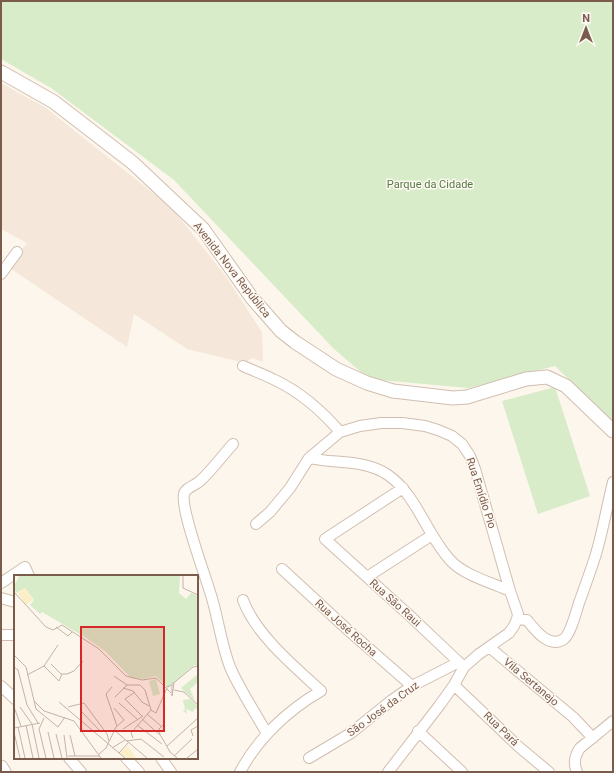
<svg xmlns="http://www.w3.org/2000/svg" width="614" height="773" viewBox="0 0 614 773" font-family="Roboto,sans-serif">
  <rect width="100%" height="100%" fill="#fdf6ec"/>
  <!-- residential -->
  <path fill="#f5e8da" d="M1 83 46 108 172 208 227 278 262 332 263 362 252 358 245 363 187 349 134 314 127 347 8 267 27 243 1 229Z"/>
  <!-- green -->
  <path fill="#d8ecc9" d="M1 1H613V422L555 366 468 388 369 379 334 349 174 180 51 88 1 59Z
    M555 387 590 496 538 514 502 401Z"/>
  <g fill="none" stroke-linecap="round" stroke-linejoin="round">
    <!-- minor casing -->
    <g stroke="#d1beb0" stroke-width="12">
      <path id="minor" d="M1 274 17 252
        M243 366C254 371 265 375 275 380 300 392 322 411 340 432
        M233 444C222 456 212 470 200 481 196 485 185 488 184 494 180 510 208 582 213 602 219 624 222 646 230 667 240 690 255 712 267 734
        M309 458C335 464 365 459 388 475 417 495 427 536 451 561 464 575 492 583 510 591
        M403 488 325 539 409 615 464 667
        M256 524 270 512 290 488 309 458 340 432 360 426 381 423H402L425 426 438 430 452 436 462 444 470 456 475 469 510 591 518 614 517 619 514 626 509 633 479 654 464 667 454 685 439 706 388 772
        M282 569 349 631 412 686
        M367 577 432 535
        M1 583 25 567 29 576
        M1 598 15 602
        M517 619 527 620C535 630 549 649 564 639 571 633 576 612 579 603 585 586 591 570 596 554 603 530 607 506 613 482
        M1 635H15
        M489 647 573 717 593 738
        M454 685 519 747 549 772
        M1 686 15 699
        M418 731 462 772
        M69 758 81 772
        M126 758 139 772
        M161 758 171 772
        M309 758 351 733 392 700 412 686 459 662
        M240 772C258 738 288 710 321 691 294 666 256 635 243 600
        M577 772C573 763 575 755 580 748L613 721"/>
    </g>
    <!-- tertiary casing -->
    <g stroke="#d1beb0" stroke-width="15">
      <path id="tertiary" d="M1 72 54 102 133 163 203 229 252 298 281 331 295 342 336 369 367 383 393 391 453 398 467 397 526 379 547 377 566 386 613 431
        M1 767 4 772"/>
    </g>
    <!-- minor -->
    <use href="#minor" stroke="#fff" stroke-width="10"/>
    <!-- tertiary -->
    <use href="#tertiary" stroke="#fff" stroke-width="13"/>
  </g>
  <g text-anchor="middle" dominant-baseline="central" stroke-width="3" stroke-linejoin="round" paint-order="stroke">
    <!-- park labels -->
    <g font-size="11" fill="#537a41" stroke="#fffaf3">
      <text x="430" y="184">Parque da Cidade</text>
    </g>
    <!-- street labels -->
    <g font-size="11" fill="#7a5c4d" stroke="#fffaf3">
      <text transform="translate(232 270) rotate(52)">Avenida Nova República</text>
      <text transform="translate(481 493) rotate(72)">Rua Emídio Pio</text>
      <text transform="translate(395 603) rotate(42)">Rua São Raui</text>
      <text transform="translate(346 628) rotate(42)">Rua José Rocha</text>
      <text transform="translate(531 682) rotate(40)">Vila Sertanejo</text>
      <text transform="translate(383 709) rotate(-36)">São José da Cruz</text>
      <text transform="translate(501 729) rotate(44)">Rua Pará</text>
    </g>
  </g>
  <!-- overview -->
  <g transform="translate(14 575)">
    <rect width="184" height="184" fill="#fdf6ec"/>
    <path d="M5 1H166L165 18 172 24 177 18 184 21V91L180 90 154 113 142 101 130 104 117 103 91 76 74 64 28 37 26 39 16 30 20 25 11 13 2 18 0 11ZM184 99V107L176 114 181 126 167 113ZM142 104 146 119 139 121 135 106ZM176 124 184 131V135L181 133 179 137 172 134 173 139 169 136 171 134 169 125Z" fill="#d8ecc9"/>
    <path d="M11 13 19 25 12 30 4 18ZM114 171 122 182 121 183H113L106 178Z" fill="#fcefc7"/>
    <path fill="none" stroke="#c5b3a7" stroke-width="1" d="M169 1V13L184 20M0 17 32 52 39 55 48 50 85 74 112 101 128 105 142 103 157 118M42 52 54 61 58 57M0 80 12 92 22 134 44 152 51 142M37 89 47 99H53L60 96 69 86M30 91 45 106 48 99M0 92 4 95 13 130 24 148M13 100 30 91 44 70M100 101 113 110M158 110V121L160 108M98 112 92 119 103 151M152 112 156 111 179 92 184 91M109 113 119 116 128 127 135 131M160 115 170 117 184 130M121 117 111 124 129 142M101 122 113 110H126L131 115 137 135 142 138 153 113M20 126 30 136 60 146 87 183M45 127 111 183M105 128 123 144M0 132 7 151M6 132 18 149 25 183M54 132 70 128 93 159 95 166M68 137 86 156M133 139 147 151M30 143 25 154 32 183M128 144 147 161 156 177 163 183M12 150 19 183M123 150 148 169M4 152 11 183M0 153 26 148M109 154 129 141M100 155 133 183M0 157 6 183M34 157 40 183M42 159 48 183M50 160 53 183M56 160 61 181M146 160 145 154 150 149M179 161 177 155 184 151M119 163 117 158 137 135M112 166 127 164 150 182M153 171 184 143M98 173 111 165M105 178 114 168M85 179 92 173 102 152 110 145 100 133M54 181H86M160 181 178 164M173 183 184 174"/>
    <path fill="#d62828" fill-opacity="0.15" stroke="#d62828" stroke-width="2" d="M67 52H150V156H67Z"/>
    <rect width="184" height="184" fill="none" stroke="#7a5c4d" stroke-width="2"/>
  </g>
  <!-- border -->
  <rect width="614" height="773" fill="none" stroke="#7a5c4d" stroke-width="4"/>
  <!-- north arrow -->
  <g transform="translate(586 28)" stroke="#fffaf3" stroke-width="3" paint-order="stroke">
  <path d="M0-3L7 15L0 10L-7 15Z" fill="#7a5c4d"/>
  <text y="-6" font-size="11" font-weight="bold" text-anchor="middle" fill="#7a5c4d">N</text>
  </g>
</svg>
